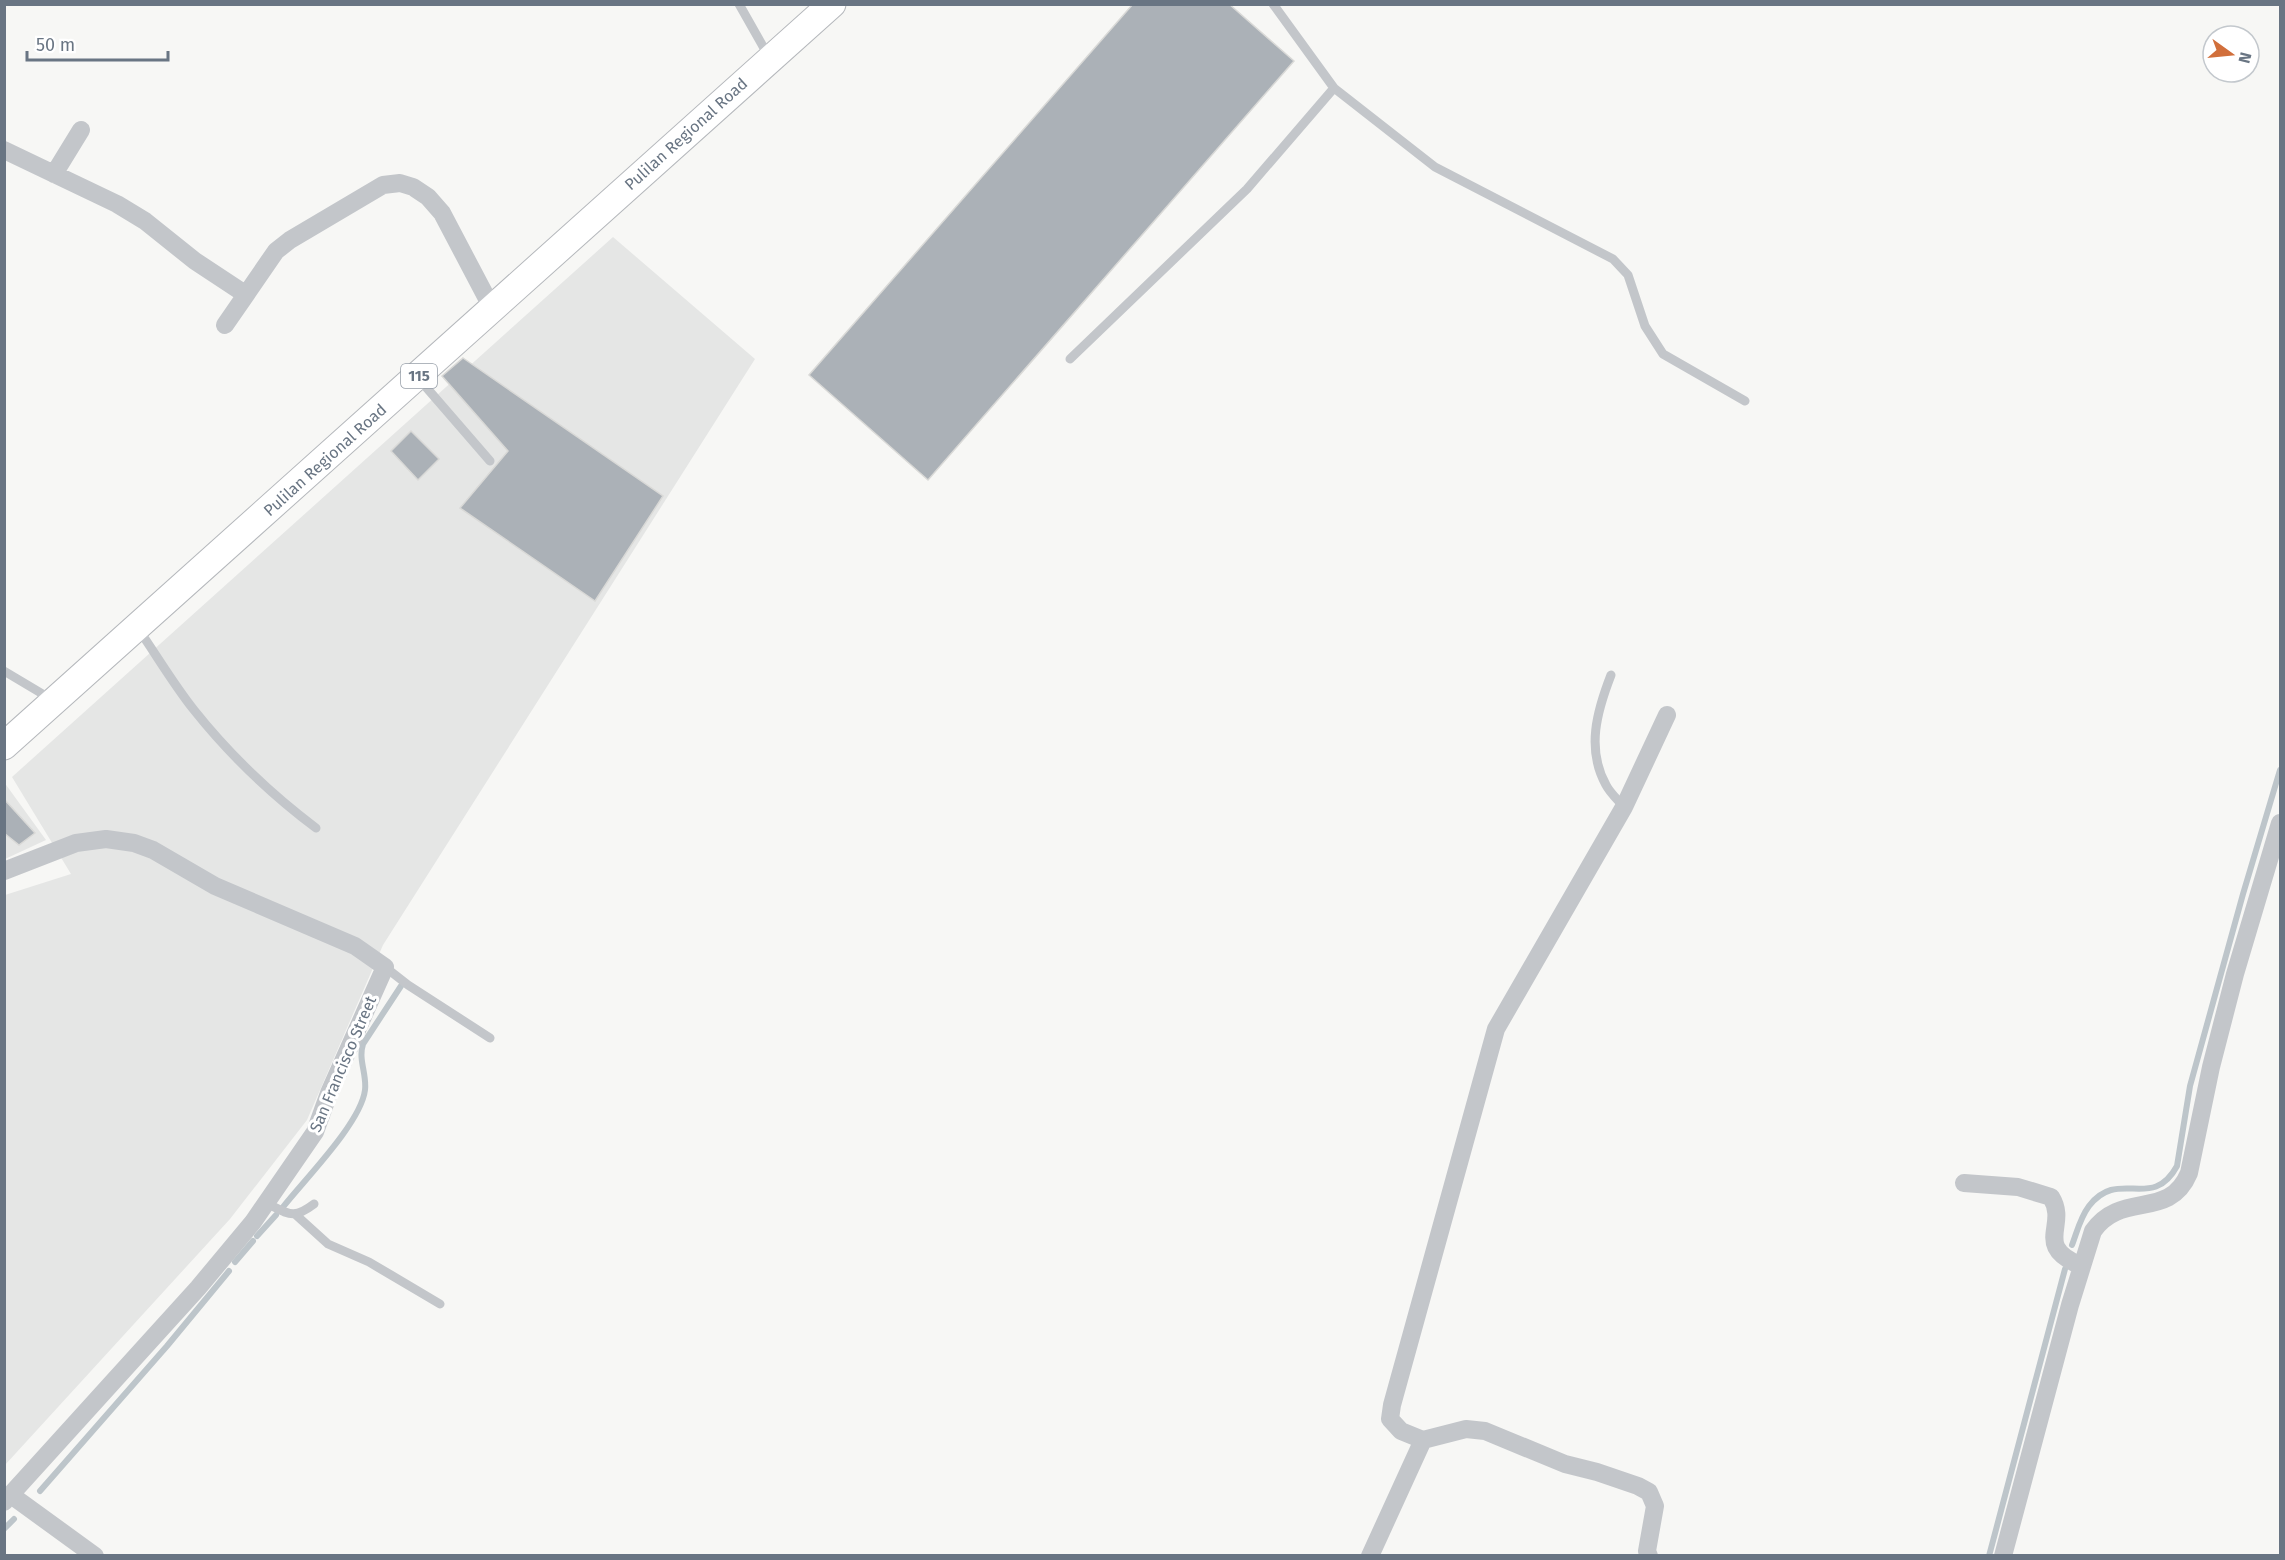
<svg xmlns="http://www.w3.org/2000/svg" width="2285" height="1560" viewBox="0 0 2285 1560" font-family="'Fira Sans',sans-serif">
  <rect width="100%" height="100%" fill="#f7f7f5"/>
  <!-- built -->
  <path fill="#e5e6e5" d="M613 237 755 359 383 945 307 1120 230 1219 5 1465V895L71 874 12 777Z
    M4 782 46 840 5 859Z"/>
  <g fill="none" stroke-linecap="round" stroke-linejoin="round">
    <!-- stream -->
    <path stroke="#bdc5ca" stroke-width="6" d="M283 1207C304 1180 361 1123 365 1090 367 1074 358 1060 363 1044L401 986
      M257 1236 276 1215
      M2072 1245C2077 1232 2080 1218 2089 1206 2119 1167 2152 1212 2177 1166L2190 1086 2243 894 2280 770
      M235 1262 253 1241
      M40 1491 167 1346 229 1271
      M4 1529 14 1519
      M1989 1556 2065 1269"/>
  </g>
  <!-- building -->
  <path fill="#abb1b7" stroke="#d9d9d7" stroke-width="1.5" d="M1133 4H1229L1294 61 928 480 809 375Z
    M463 358 663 496 595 601 460 508 508 451 442 376Z
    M411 431 439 459 418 480 391 451Z
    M4 799 35 833 19 845 4 833Z"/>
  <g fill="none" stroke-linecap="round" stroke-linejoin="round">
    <!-- primary casing -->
    <g stroke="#b5b8bc" stroke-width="29">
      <path id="primary" d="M4 746 832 4"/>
    </g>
    <!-- lane -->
    <path stroke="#c3c6ca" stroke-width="9" d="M739 4 769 57
      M1273 4 1334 88 1435 167 1613 259 1628 275 1645 326 1663 354 1745 401
      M1070 359 1247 189 1334 88
      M419 379 490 461
      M139 630C157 656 174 685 194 710 229 754 271 794 316 828
      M4 671 51 699
      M1611 675C1597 711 1586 749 1606 785 1610 793 1618 800 1624 807
      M385 967 408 985 490 1038
      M266 1203C289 1214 293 1220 314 1204
      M296 1215 328 1244 369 1262 440 1304"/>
    <!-- street -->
    <path stroke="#c3c6ca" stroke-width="18" d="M4 150 117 204 145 221 195 261 245 294
      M54 174 81 130
      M225 325 276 251 290 240 383 185 400 183 413 187 428 197 442 213 492 308
      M4 871 76 843 106 839 134 843 153 850 215 886 355 946 385 967 329 1093 315 1132 253 1222 198 1288 4 1502
      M1964 1183 2018 1187 2051 1197C2069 1226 2032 1245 2081 1266
      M1423 1440 1466 1429 1485 1431 1565 1464 1597 1472 1638 1486 1649 1492 1655 1506 1647 1551 1649 1556
      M11 1495 95 1556
      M1370 1556 1423 1440 1401 1431 1390 1419 1392 1405 1496 1029 1624 807 1667 715
      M2003 1556 2070 1305 2093 1231C2122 1190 2169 1221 2189 1173L2211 1067 2235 974 2280 823"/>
    <!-- primary -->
    <use href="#primary" stroke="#fff" stroke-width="27"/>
  </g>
  <g text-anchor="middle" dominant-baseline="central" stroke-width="6" stroke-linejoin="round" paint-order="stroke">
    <!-- shield labels -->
    <rect fill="#fff" stroke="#969ea8" stroke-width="1.5" x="401" y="364" width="36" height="24" rx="4.5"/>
    <g font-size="15" font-weight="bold" fill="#697583">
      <text x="419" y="376">115</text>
    </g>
    <!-- street labels -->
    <g font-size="16" fill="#697583" stroke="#fff">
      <text transform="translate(686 134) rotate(-42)">Pulilan Regional Road</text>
      <text transform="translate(325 460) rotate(-42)">Pulilan Regional Road</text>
      <text transform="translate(343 1064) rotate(-67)">San Francisco Street</text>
    </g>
  </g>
  <!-- border -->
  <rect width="2285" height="1560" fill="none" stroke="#697583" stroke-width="12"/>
  <!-- north arrow -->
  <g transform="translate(2231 54) rotate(105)"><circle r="28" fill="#ffffff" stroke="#c3c8cd" stroke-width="1.5"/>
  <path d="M0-4.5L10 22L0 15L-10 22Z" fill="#d16f3b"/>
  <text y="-9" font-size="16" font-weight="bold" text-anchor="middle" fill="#697583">N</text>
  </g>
  <!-- scale -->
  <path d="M27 51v9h141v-9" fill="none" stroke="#697583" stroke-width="3"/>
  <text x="36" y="51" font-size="18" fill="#697583" stroke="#ffffff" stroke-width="4.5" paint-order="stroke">50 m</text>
</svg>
